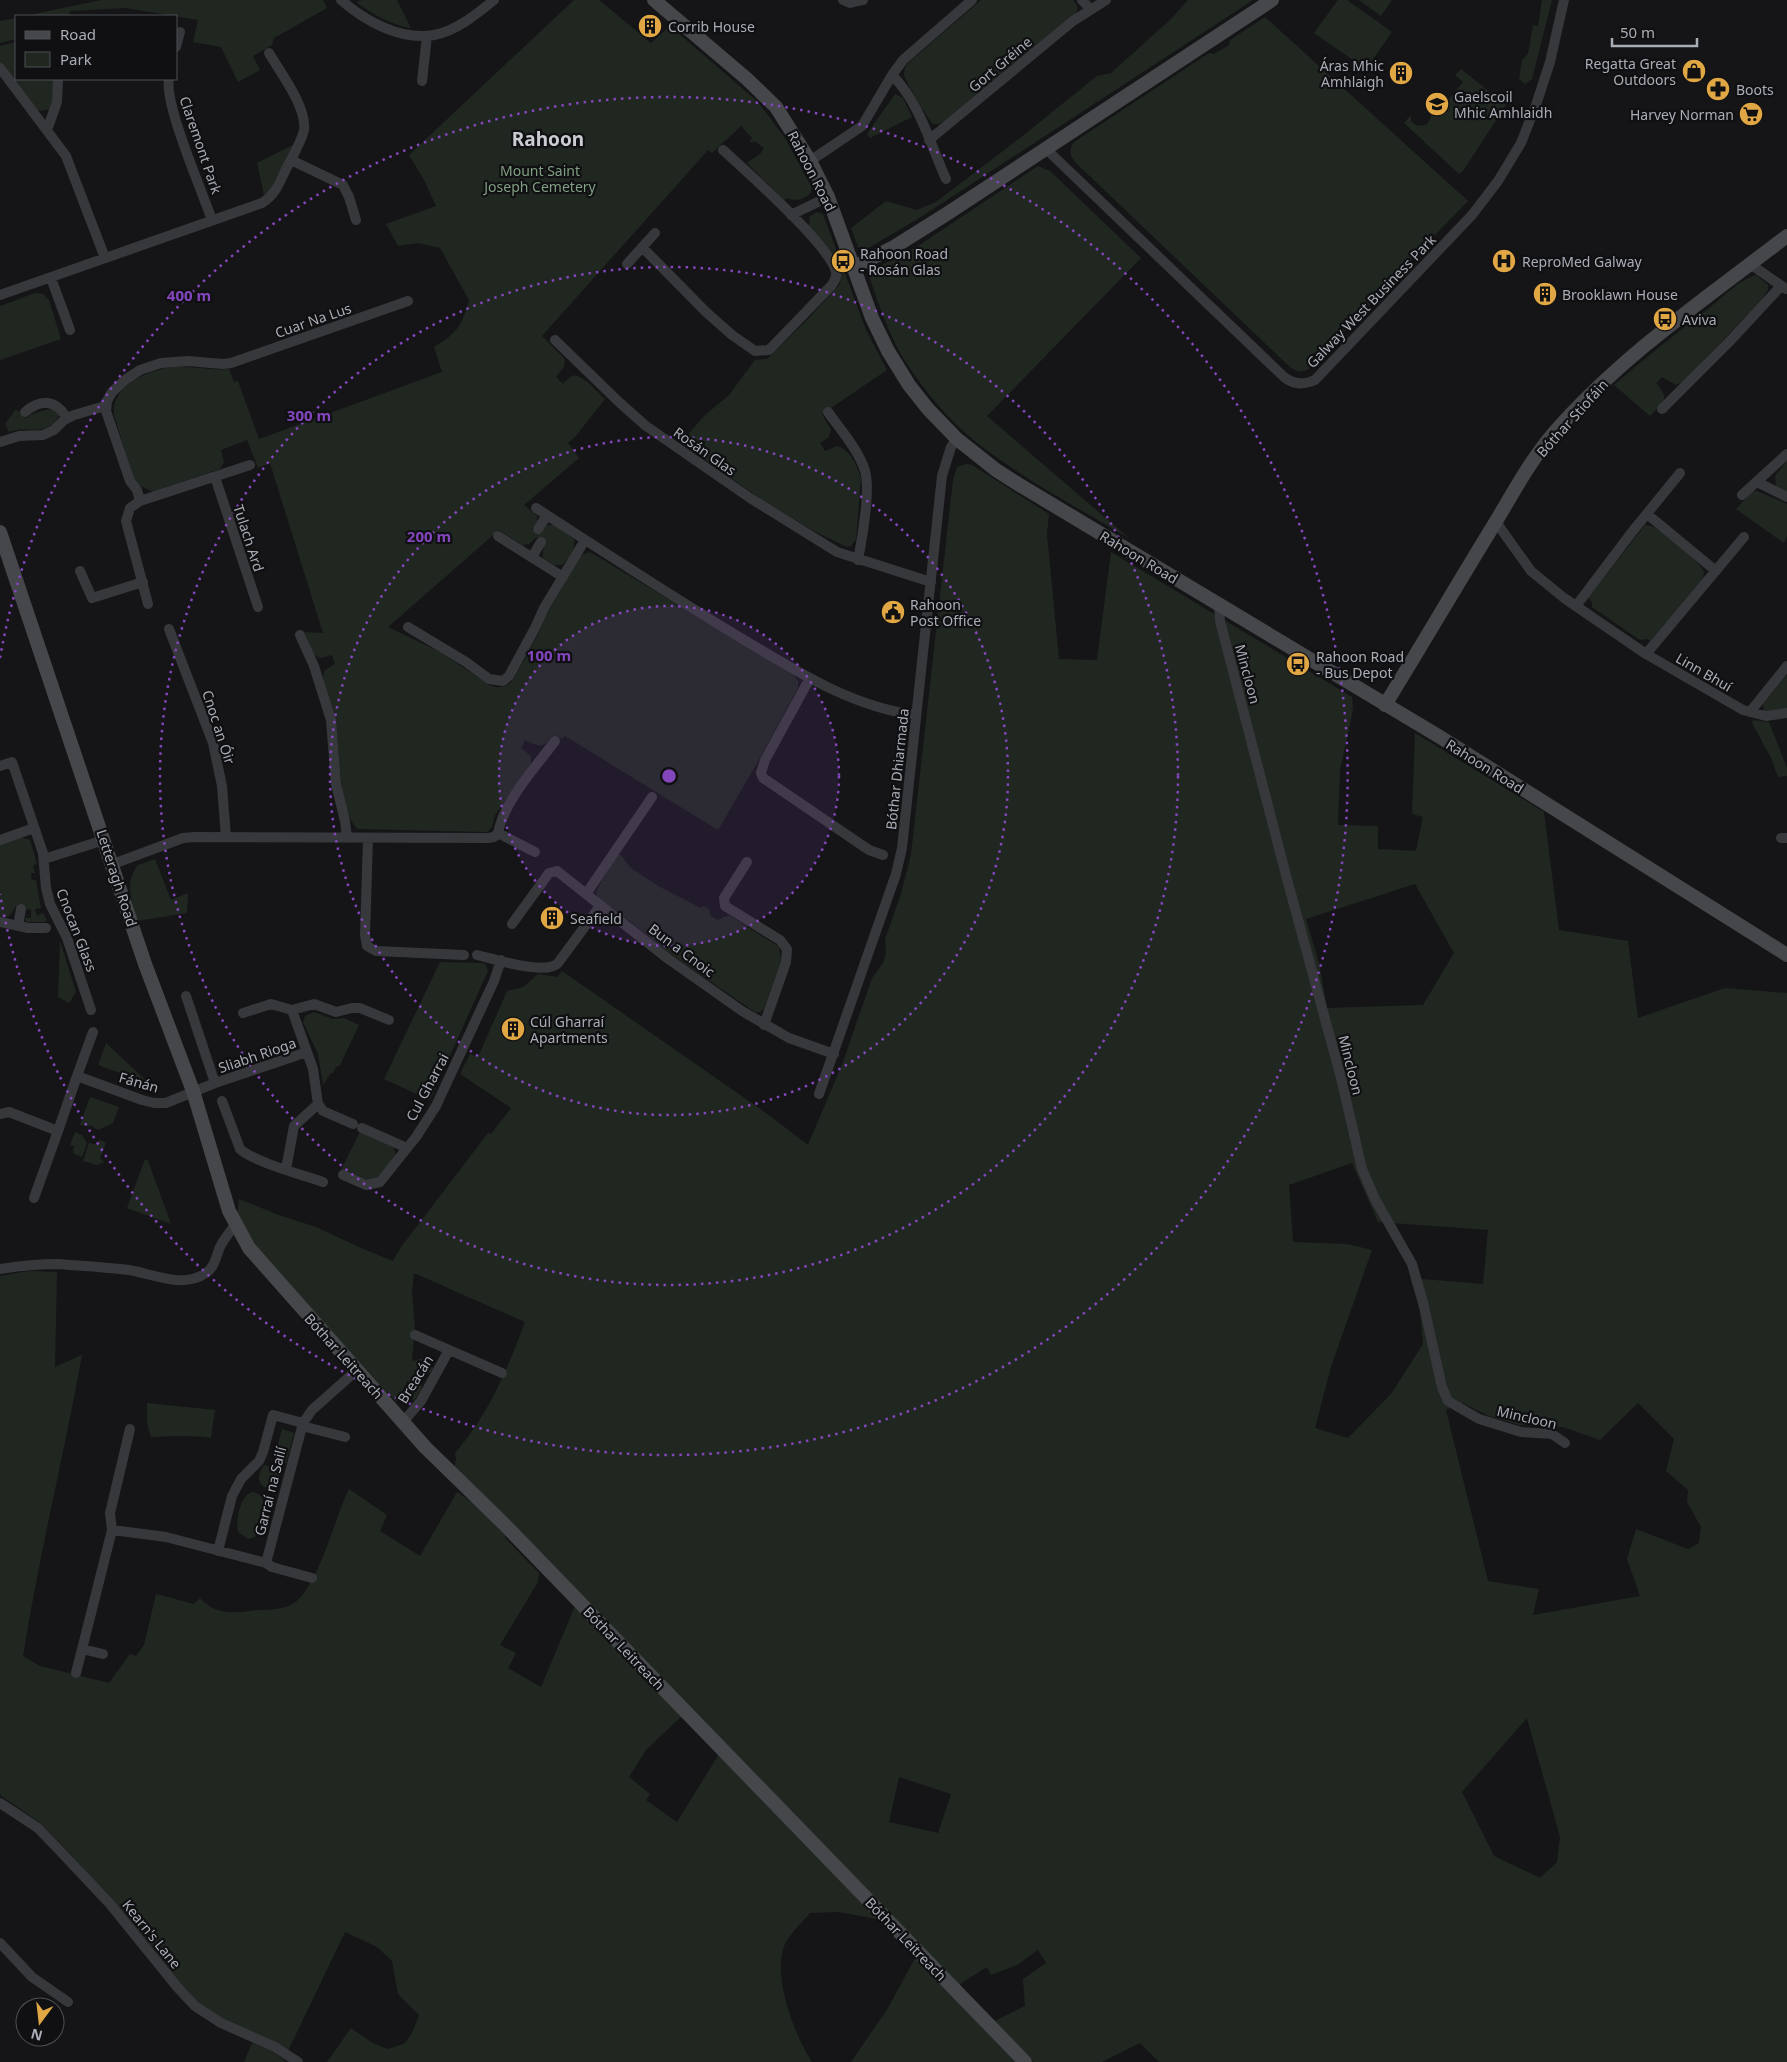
<svg xmlns="http://www.w3.org/2000/svg" width="1787" height="2062" viewBox="0 0 1787 2062" font-family="'Noto Sans',sans-serif">
  <rect width="100%" height="100%" fill="#151517"/>
  <!-- green -->
  <path fill="#202721" fill-rule="evenodd" d="M101 0H323L327 8 274 38 272 45 253 56 260 70 238 82 221 47 193 42 198 20 126 8 70 11 69 16H25Z
    M362 0H397L411 28C390 25 373 14 356 2Z
    M574 0H599L651 43 670 26 758 102 785 138 812 188 810 194C804 199 795 202 788 198L784 200 747 163 761 153 764 148 756 142H749L752 138 741 126 712 153 708 150 542 336 565 359 564 367 556 377 563 384C565 382 569 377 572 376 581 372 598 393 605 399L575 437 568 443 579 458 524 505 537 516V521L532 529 539 534 547 525H555L574 539C576 549 569 559 562 565H554L543 558V550L545 542 537 537 529 544 522 545 499 530 388 627 440 652 491 686C500 689 507 687 513 680L540 631 545 617 577 562 582 555 590 552 794 675 798 681V688L757 763 718 830 565 736 562 739 554 735C542 749 540 747 525 740L521 748 531 756V766L495 815 492 827 487 832 358 829C336 811 341 737 333 710 330 699 319 681 325 670L335 664 332 655 320 658 313 654 305 632 323 633 270 463 258 468 247 440 221 450 224 462 220 469 153 492 139 485 133 477 114 415C114 408 114 402 118 396 127 379 157 368 175 367 193 366 211 371 229 369L234 382 238 381 259 439 442 372 434 347C457 333 462 326 469 300L440 248 418 243 398 246 386 224 436 206 423 178 409 155Z
    M981 0H1073C1077 5 1079 7 1076 13L944 121 939 124H933C929 121 905 80 904 75 904 71 905 68 907 64Z
    M1188 0H1253L921 217 865 250 858 247 851 228 886 201 917 210 936 202 1020 138 1097 76 1111 73 1171 19Z
    M1338 0H1347L1392 32 1366 69 1314 33Z
    M1359 0H1392L1381 16Z
    M1542 0H1552L1532 79 1525 84 1519 79 1522 60 1528 54 1533 25 1538 26Z
    M1265 17 1468 201 1435 235H1431L1417 250V254L1310 368C1303 373 1298 372 1291 368L1077 164C1070 157 1068 150 1074 142L1209 53 1214 54 1229 45 1230 40Z
    M16 18V39L0 43V21Z
    M16 42V79H54L53 99 50 109 41 111 37 110 12 76 0 63V46Z
    M1461 69 1506 105 1463 171 1459 174 1404 123 1411 115V121C1415 126 1420 127 1427 124L1431 117 1430 105 1438 112 1463 82 1455 75Z
    M895 94 903 98 912 117 870 138 867 134Z
    M293 145 270 190 264 195 257 163Z
    M1038 166 1050 171 1141 258 987 416 1130 539C1077 507 1017 476 970 437 943 414 920 385 902 356 888 332 879 305 870 279L869 275 874 269 918 246Z
    M817 212 823 214 866 330 887 370 822 414 831 430 829 437 820 443 825 451 837 446C850 449 858 467 861 479L856 539 851 546 847 547 814 531 764 501 681 443 704 416 729 395 755 360 767 359 807 320 840 284 841 273 839 266 832 253 808 226 810 223 809 217Z
    M1756 275 1768 285V290L1760 301 1683 382 1676 385 1662 377 1656 383C1671 400 1663 401 1650 416L1614 385C1645 358 1677 333 1709 308 1724 296 1739 280 1756 275Z
    M35 293 43 294 49 300 61 339 0 360V306Z
    M16 409 25 418C35 412 43 410 54 409L59 415C49 438 25 425 9 432L5 424Z
    M1787 461V494L1776 486 1775 476Z
    M966 464 972 465 1049 514 1047 534 1059 659 1097 660 1111 552 1352 697 1353 710 1340 770 1338 825 1378 826V849L1416 851 1423 817 1412 814 1415 733 1544 812 1559 930 1628 941 1638 1018 1725 988 1787 993V2062H1159L1140 2043 1102 2062H1033L993 2022 1025 2006 1023 1979 1046 1963 1038 1950 1017 1965 991 1975 987 1967 957 1986 454 1469 456 1459 455 1453C488 1416 508 1368 525 1322L414 1273 412 1292 415 1328 412 1361 424 1358 433 1368 431 1372 426 1374 421 1383 422 1389 414 1401 409 1394 408 1380 397 1402 364 1371 266 1262 237 1215 239 1199 279 1215 316 1227 361 1248 393 1261 401 1247 488 1133 491 1134 511 1108 460 1074 470 1054 478 1057 507 991 523 987 538 974 557 977 562 971 766 1113 808 1145 843 1062 872 978 883 963 886 953 885 939 901 894 911 854 953 480 957 467ZM1415 884 1454 953 1423 1005 1327 1008 1319 963 1306 919ZM1352 1163 1378 1222 1488 1230 1483 1284 1410 1278 1420 1311 1423 1344 1391 1394 1348 1438 1315 1428 1331 1367 1372 1250 1347 1244 1293 1242 1289 1185ZM1463 1403 1489 1416 1519 1425 1563 1427 1600 1440 1638 1403 1674 1439 1666 1471 1688 1490 1687 1502 1701 1527 1699 1543 1688 1549 1636 1529 1627 1559 1640 1596 1533 1615 1539 1589 1488 1581 1446 1410ZM1527 1718 1560 1837 1557 1862 1540 1878 1494 1856 1462 1792ZM899 1777 951 1794 938 1833 889 1822Z
    M1757 491 1787 504V536L1784 543 1736 509 1752 492Z
    M1645 525C1658 523 1699 560 1704 572L1703 578 1650 641 1647 639 1640 640 1592 607V602L1588 598Z
    M1787 675V708L1774 711H1764L1763 704Z
    M1753 720 1769 722 1787 768V776L1778 777 1771 758 1752 723Z
    M20 837 30 840 37 864 33 865 35 873H31L32 880H36L41 908 35 909 37 916 43 913 47 920 45 922H26L25 918H31V910L15 907C11 914 9 919 0 917V843Z
    M617 855H621L631 868 660 887 701 908 704 906 710 910V915L717 920 729 915 779 947 781 961 764 1009 760 1012H755L669 953 627 919 598 898 596 892 600 884Z
    M155 859 171 900 188 893 187 913 137 921C132 902 124 883 138 865Z
    M60 941 76 992 69 1003 58 997Z
    M440 962 481 963 485 964 488 971 430 1100 384 1079Z
    M314 1012 333 1019 344 1018 359 1025 340 1065 336 1067 333 1073H331L323 1085 318 1054 303 1022 305 1016Z
    M106 1043 150 1084 98 1065Z
    M90 1097 119 1107 113 1123 98 1130 92 1126 80 1125Z
    M75 1132 82 1135 87 1143 82 1157 74 1154 73 1151 74 1146 70 1145Z
    M360 1132 393 1147 396 1155C374 1183 375 1186 341 1170Z
    M100 1140 106 1143 100 1158 104 1162 97 1165 83 1161 89 1143 95 1144Z
    M145 1159 148 1161 171 1224 127 1208Z
    M28 1271 57 1272 55 1367 82 1355C64 1455 39 1555 23 1656L40 1666 109 1683 130 1654 136 1656 144 1645 156 1594 194 1604 200 1598C213 1613 231 1614 249 1611 263 1609 278 1611 291 1605 318 1591 335 1516 349 1489L387 1515 380 1531 420 1556 457 1492C470 1501 504 1523 506 1539L539 1573 538 1582 500 1645 516 1653 508 1668 541 1687 575 1606 683 1715 646 1750 629 1777 650 1794 646 1800 677 1822 719 1754 877 1919 839 1912 810 1913C802 1923 790 1933 785 1944 771 1975 795 2036 812 2062H327L351 2028 371 2042 387 2049 404 2044 412 2033 419 2015 398 1994 392 1961 377 1947 345 1932 288 2051 214 2015 186 1992 112 1901 67 1850 42 1824 0 1795V1276Z
    M147 1403 215 1410 211 1438C191 1435 172 1436 151 1437L147 1423Z
    M282 1429 294 1433 286 1463 280 1461 282 1453 276 1451Z
    M264 1465 274 1467 280 1475C275 1498 248 1487 264 1465Z
    M251 1492C271 1492 267 1526 259 1534 256 1537 252 1538 248 1539L238 1532C236 1519 239 1499 251 1492Z
    M915 1958 1015 2062H851L888 2008Z
    M252 2043 272 2051 286 2062H244Z"/>
  <g fill="none" stroke-linecap="round" stroke-linejoin="round">
    <!-- street -->
    <path stroke="#37383c" stroke-width="10" d="M341 0C365 21 401 41 434 35 456 31 477 14 494 0
      M843 0 850 3 863 0
      M1082 0 1090 9
      M176 47 180 32
      M0 68 66 156 105 258
      M892 75C920 103 930 144 946 179
      M169 79C164 104 202 191 212 220
      M422 81 427 36
      M47 130 57 102 58 79
      M929 140 1073 21 1106 0
      M1045 148 1284 377C1294 385 1304 385 1315 380L1472 215 1498 181 1521 143 1536 105 1550 62 1564 0
      M291 160 343 185 349 197 356 220
      M810 161 862 126 892 75 903 60 972 0
      M791 215 828 197
      M642 247 706 312 732 335 755 351 769 350 831 286C834 282 837 278 836 272 830 245 746 171 723 150
      M627 264 655 233
      M1750 264 1786 289
      M51 278 70 330
      M0 295 262 203C275 195 280 182 286 169 292 157 301 143 304 130 307 107 280 72 269 53
      M555 340 620 403 646 426 750 498 837 552 931 582
      M1662 409 1730 341 1781 286
      M25 412C42 398 56 400 67 418
      M828 412C840 429 860 452 865 471 871 491 862 539 858 560
      M0 442 19 436 43 435 54 430 64 420 74 415 105 406
      M215 477 258 607
      M1757 482 1787 497
      M1742 495 1787 454
      M140 501 137 490 130 481 106 411 107 401 112 392 125 380 140 370 161 363 188 361 223 364 231 363 408 301
      M536 508C604 552 671 596 741 638 796 671 852 707 916 715
      M1647 514 1716 571
      M1496 522 1531 571 1564 598 1646 654 1743 710 1766 716 1787 713
      M538 529 547 515
      M498 536 563 577
      M532 557 541 542
      M80 571 92 598 143 582
      M148 604 126 521 130 508 140 501 250 465
      M1219 605 1220 621 1287 879 1341 1078 1362 1169 1375 1199 1412 1264 1423 1302 1442 1387 1448 1401 1479 1419 1521 1432 1552 1434 1565 1443
      M1576 606 1632 532 1680 473
      M408 627 466 662 489 679 503 681 509 676 535 628 544 608 585 540
      M169 629 213 743 222 786 226 837
      M300 635 314 666 331 720 336 784 345 821 347 838
      M1646 654 1744 537
      M810 678 765 760 761 773 763 778 869 850 883 855
      M1750 712 1787 666
      M0 766 12 762 43 853 46 888 50 904 67 938 91 1010
      M498 833C504 801 535 768 555 741
      M368 838 365 935 367 946 376 951 464 955
      M1781 838H1787
      M0 840 34 828
      M44 859 104 840
      M747 862 724 898 725 906 780 940 787 949 786 962 764 1025
      M113 864 183 838 195 837 488 838 494 837 498 833 535 852
      M586 894 652 797
      M0 922 28 928H46
      M512 924 549 873 557 871 667 958 742 1011 789 1038 834 1054
      M18 926 21 909
      M477 955C494 959 546 976 558 963L600 906
      M186 996 215 1083
      M243 1013 271 1004 292 1010
      M307 1052 292 1010 314 1004 336 1012 352 1008H360L389 1020
      M77 1076 93 1032
      M819 1094 896 874 902 848 942 476 951 447 957 439
      M222 1101 240 1149C254 1162 303 1175 323 1182
      M318 1104 323 1111 353 1124
      M0 1114 9 1112 58 1131 77 1076 142 1100 154 1103H166L215 1083 307 1052 313 1069 318 1104 294 1126 286 1169
      M362 1128 407 1148
      M343 1175 366 1185 380 1182 416 1137 436 1106 494 981 501 960
      M34 1198 58 1131
      M0 1269C19 1266 37 1264 57 1264 81 1266 105 1267 129 1270 153 1274 183 1289 206 1273 215 1267 216 1256 220 1247 224 1239 230 1232 235 1225
      M415 1335 502 1373
      M403 1422 421 1401 449 1350
      M302 1426 345 1437
      M112 1530 166 1537 266 1563 272 1567 312 1578
      M218 1551 232 1496 241 1479 259 1461 263 1452 273 1415 303 1423
      M266 1563 303 1423 312 1410 357 1370
      M82 1649 103 1654
      M76 1673 112 1530 110 1513 130 1429
      M0 1803 38 1828 62 1853 110 1904 178 1988 195 2006 221 2023 275 2047 298 2062
      M0 1943 32 1977 68 2002"/>
    <!-- secondary -->
    <path stroke="#45474b" stroke-width="14" d="M654 0 747 79 776 107 810 161 828 197 872 318 888 351 909 385 928 409 957 439 996 470 1018 484 1440 737 1787 955
      M854 267 894 247 945 215 1272 0
      M0 532 145 964 193 1091 229 1211 249 1248 425 1447 504 1524 1025 2062
      M1385 705C1422 645 1458 583 1495 523 1513 493 1530 461 1553 434 1620 357 1706 298 1787 236"/>
  </g>
  <!-- distance rings -->
  <circle cx="669" cy="776" r="170" fill="#8446bd" fill-opacity=".12"/>
  <g fill="none" stroke="#8446bd" stroke-width="2.5" stroke-dasharray="2.5 5">
    <circle cx="669" cy="776" r="170"/>
    <circle cx="669" cy="776" r="339"/>
    <circle cx="669" cy="776" r="509"/>
    <path d="M0 658A679 679 0 1 1 0 894"/>
  </g>
  <!-- icons -->
  <defs>
    <g id="building-disc" transform="scale(1.25)"><circle r="9.5" fill="#e1a744" stroke="#101012"/><path d="M-4-6H4V6H1V3H-1V6H-4ZM-2.5-4.3h1.7v1.8h-1.7ZM.8-4.3h1.7v1.8H.8ZM-2.5-1h1.7V.8h-1.7ZM.8-1h1.7V.8H.8Z" fill="#111"/></g>
    <g id="shop-disc" transform="scale(1.25)"><circle r="9.5" fill="#e1a744" stroke="#101012"/><path d="M-5-2.5h2.3a2.7 3.5 0 0 1 5.4 0H5L5.5 6h-11ZM-1.5-2.5h3a1.5 2.3 0 0 0-3 0Z" fill="#111"/></g>
    <g id="pharmacy-disc" transform="scale(1.25)"><circle r="9.5" fill="#e1a744" stroke="#101012"/><path d="M-2-6h4v4h4v4h-4v4h-4v-4h-4v-4h4Z" fill="#111"/></g>
    <g id="school-disc" transform="scale(1.25)"><circle r="9.5" fill="#e1a744" stroke="#101012"/><path d="M0-5L7-2L0 1L-7-2ZM-4 1L0 2.5L4 1V4Q0 6-4 4Z" fill="#111"/></g>
    <g id="supermarket-disc" transform="scale(1.25)"><circle r="9.5" fill="#e1a744" stroke="#101012"/><path d="M-6-5.5h2.5l.6 2H6L4.5 2H-2.5L-4.4-4H-6ZM-1.5 3.2a1.3 1.3 0 1 0 .1 0ZM3 3.2a1.3 1.3 0 1 0 .1 0Z" fill="#111"/></g>
    <g id="bus-disc" transform="scale(1.25)"><circle r="9.5" fill="#e1a744" stroke="#101012"/><path d="M-5-6H5V4H4V6H2V4H-2V6H-4V4H-5ZM-3.5-4V0h7V-4ZM-3.5 1.2v1.5H-2V1.2ZM2 1.2v1.5H3.5V1.2Z" fill="#111"/></g>
    <g id="hospital-disc" transform="scale(1.25)"><circle r="9.5" fill="#e1a744" stroke="#101012"/><path d="M-5-5h3v3.5h4V-5h3V5h-3V1.5h-4V5h-3Z" fill="#111"/></g>
    <g id="civic-disc" transform="scale(1.25)"><circle r="9.5" fill="#e1a744" stroke="#101012"/><path d="M-.6-6.5H3V-4.5H.6V-3L4-1V1h2V6H-6V1h2V-1L-.6-3ZM-1.2 2.5V6h2.4V2.5Z" fill="#111"/></g>
  </defs>
  <g fill-rule="evenodd">
    <use href="#building-disc" x="650" y="26"/>
    <use href="#shop-disc" x="1694" y="71"/>
    <use href="#building-disc" x="1401" y="73"/>
    <use href="#pharmacy-disc" x="1718" y="89"/>
    <use href="#school-disc" x="1437" y="104"/>
    <use href="#supermarket-disc" x="1751" y="114"/>
    <use href="#bus-disc" x="843" y="261"/>
    <use href="#hospital-disc" x="1504" y="261"/>
    <use href="#building-disc" x="1545" y="294"/>
    <use href="#bus-disc" x="1665" y="319"/>
    <use href="#civic-disc" x="893" y="612"/>
    <use href="#bus-disc" x="1298" y="664"/>
    <use href="#building-disc" x="552" y="918"/>
    <use href="#building-disc" x="513" y="1029"/>
  </g>
  <g text-anchor="middle" dominant-baseline="central" stroke-width="4.5" stroke-linejoin="round" paint-order="stroke">
    <!-- poi labels -->
    <g font-size="14" fill="#a9adb6" stroke="#101012" text-anchor="start">
      <text x="668" y="26">Corrib House</text>
      <text x="1676" y="63" text-anchor="end">Regatta Great<tspan x="1676" dy="16">Outdoors</tspan></text>
      <text x="1384" y="65" text-anchor="end">Áras Mhic<tspan x="1384" dy="16">Amhlaigh</tspan></text>
      <text x="1736" y="89">Boots</text>
      <text x="1454" y="96">Gaelscoil<tspan x="1454" dy="16">Mhic Amhlaidh</tspan></text>
      <text x="1734" y="114" text-anchor="end">Harvey Norman</text>
      <text x="860" y="253">Rahoon Road<tspan x="860" dy="16">- Rosán Glas</tspan></text>
      <text x="1522" y="261">ReproMed Galway</text>
      <text x="1562" y="294">Brooklawn House</text>
      <text x="1682" y="319">Aviva</text>
      <text x="910" y="604">Rahoon<tspan x="910" dy="16">Post Office</tspan></text>
      <text x="1316" y="656">Rahoon Road<tspan x="1316" dy="16">- Bus Depot</tspan></text>
      <text x="570" y="918">Seafield</text>
      <text x="530" y="1021">Cúl Gharraí<tspan x="530" dy="16">Apartments</tspan></text>
    </g>
    <!-- street labels -->
    <g font-size="14" fill="#a9adb6" stroke="#101012">
      <text transform="translate(1000 64) rotate(-40)">Gort Gréine</text>
      <text transform="translate(201 145) rotate(71)">Claremont Park</text>
      <text transform="translate(812 171) rotate(63)">Rahoon Road</text>
      <text transform="translate(1371 301) rotate(-46)">Galway West Business Park</text>
      <text transform="translate(313 320) rotate(-19)">Cuar Na Lus</text>
      <text transform="translate(1572 418) rotate(-48)">Bóthar Stiofáin</text>
      <text transform="translate(705 451) rotate(35)">Rosán Glas</text>
      <text transform="translate(249 538) rotate(72)">Tulach Ard</text>
      <text transform="translate(1139 557) rotate(31)">Rahoon Road</text>
      <text transform="translate(1704 672) rotate(30)">Linn Bhuí</text>
      <text transform="translate(1248 674) rotate(75)">Mincloon</text>
      <text transform="translate(219 727) rotate(72)">Cnoc an Óir</text>
      <text transform="translate(1485 766) rotate(32)">Rahoon Road</text>
      <text transform="translate(897 769) rotate(-84)">Bóthar Dhiarmada</text>
      <text transform="translate(117 878) rotate(72)">Letteragh Road</text>
      <text transform="translate(77 930) rotate(69)">Cnocan Glass</text>
      <text transform="translate(682 950) rotate(37)">Bun a Cnoic</text>
      <text transform="translate(257 1055) rotate(-19)">Sliabh Rioga</text>
      <text transform="translate(1351 1065) rotate(76)">Mincloon</text>
      <text transform="translate(139 1082) rotate(16)">Fánán</text>
      <text transform="translate(427 1087) rotate(-62)">Cul Gharrai</text>
      <text transform="translate(344 1356) rotate(48)">Bóthar Leitreach</text>
      <text transform="translate(415 1379) rotate(-58)">Breacán</text>
      <text transform="translate(1527 1417) rotate(13)">Mincloon</text>
      <text transform="translate(270 1491) rotate(-76)">Garraí na Sailí</text>
      <text transform="translate(624 1648) rotate(46)">Bóthar Leitreach</text>
      <text transform="translate(152 1934) rotate(51)">Kearn's Lane</text>
      <text transform="translate(906 1939) rotate(46)">Bóthar Leitreach</text>
    </g>
    <!-- park labels -->
    <g font-size="14" fill="#819f82" stroke="#101012">
      <text x="540" y="170">Mount Saint<tspan x="540" dy="16">Joseph Cemetery</tspan></text>
    </g>
    <!-- district labels -->
    <g font-size="19" font-weight="bold" fill="#c9ccd2" stroke="#101012">
      <text x="548" y="139">Rahoon</text>
    </g>
  </g>
  <circle cx="669" cy="776" r="8" fill="#8446bd" stroke="#101012" stroke-width="2.5"/>
  <g font-size="15" text-anchor="middle" font-weight="bold" fill="#8446bd" stroke="#101012" stroke-width="4.5" stroke-linejoin="round" paint-order="stroke">
    <text x="189" y="301">400 m</text>
    <text x="309" y="421">300 m</text>
    <text x="429" y="542">200 m</text>
    <text x="549" y="661">100 m</text>
  </g>
  <!-- legend -->
  <rect x="15" y="15" width="162" height="65" fill="#101012" stroke="#4d4f54"/>
  <rect x="25" y="31" width="25" height="8" fill="#45474b" stroke="#4d4f54"/>
  <text x="60" y="40" font-size="15" fill="#a9adb6">Road</text>
  <rect x="25" y="52" width="25" height="15" fill="#202721" stroke="#4d4f54"/>
  <text x="60" y="65" font-size="15" fill="#a9adb6">Park</text>
  <!-- north arrow -->
  <g transform="translate(40 2022) rotate(195)"><circle r="24" fill="#101012" stroke="#4d4f54"/>
  <path d="M0-4L9 19L0 12L-9 19Z" fill="#e1a744"/>
  <text y="-8" font-size="14" font-weight="bold" text-anchor="middle" fill="#a9adb6">N</text>
  </g>
  <!-- scale -->
  <path d="M1612 38v8h85v-8" fill="none" stroke="#a9adb6" stroke-width="2.5"/>
  <text x="1620" y="38" font-size="15" fill="#a9adb6" stroke="#101012" stroke-width="4" paint-order="stroke">50 m</text>
</svg>
